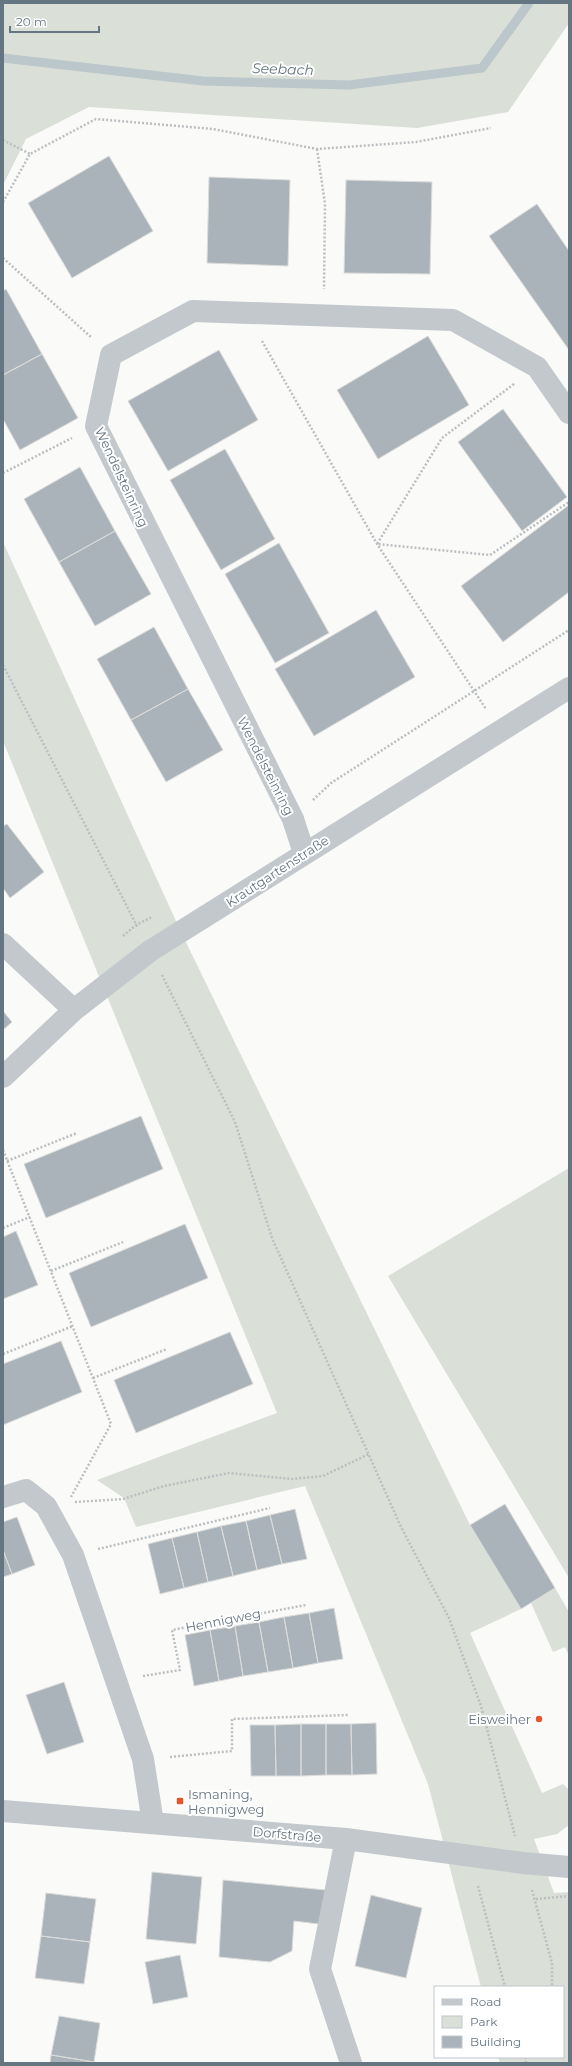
<svg xmlns="http://www.w3.org/2000/svg" width="572" height="2066" viewBox="0 0 572 2066" font-family="Montserrat,sans-serif">
  <rect width="100%" height="100%" fill="#fafaf8"/>
  <!-- green -->
  <path fill="#dadfd7" d="M3 3H569V23L508 112 417 128 89 107 26 139 3 185Z
    M3 542 181 932 470 1525 521 1609 470 1633 542 1793 563 1784 569 1790V1825L557 1834 534 1839 554 1893 569 1892V2063H500L498 2057H563V1987H481L428 1784 305 1486 136 1527 124 1498 97 1480 277 1413 3 741Z
    M569 1168V1578L388 1276Z
    M555 1588 569 1612V1656L565 1647 553 1652 531 1603Z"/>
  <g fill="none" stroke-linecap="round" stroke-linejoin="round">
    <!-- stream -->
    <path stroke="#bbc7cb" stroke-width="9" d="M3 58 203 81 349 85 482 68 529 3"/>
  </g>
  <!-- building -->
  <path fill="#aab3b9" stroke="#dcdcda" d="M109 156 153 231 72 278 28 203Z
    M209 177 290 180 288 266 207 263Z
    M346 180 432 182 430 274 344 273Z
    M537 204 569 251V350L489 236Z
    M6 289 42 354 3 375V291Z
    M428 336 469 405 378 459 337 390Z
    M219 350 258 420 168 471 128 401Z
    M42 354 78 418 20 450 3 419V375Z
    M503 409 567 497 522 531 458 442Z
    M225 449 275 539 221 570 170 480Z
    M80 467 115 531 59 562 24 499Z
    M569 505V592L503 642 461 586Z
    M115 531 151 594 95 626 59 562Z
    M279 543 329 633 275 663 225 574Z
    M376 610 415 677 314 736 275 669Z
    M154 627 188 689 131 720 97 659Z
    M188 689 223 750 166 782 131 720Z
    M7 824 44 872 10 898 3 888V826Z
    M3 1011 12 1022 3 1030Z
    M141 1116 163 1169 46 1218 24 1164Z
    M185 1224 208 1278 91 1327 69 1273Z
    M16 1231 38 1285 3 1299V1237Z
    M230 1332 253 1384 136 1433 114 1380Z
    M61 1341 82 1392 3 1425V1364Z
    M505 1504 555 1588 521 1609 470 1525Z
    M295 1509 307 1559 282 1564 270 1515Z
    M270 1515 282 1564 257 1570 246 1521Z
    M17 1517 35 1565 12 1574 3 1550V1522Z
    M246 1521 257 1570 233 1576 221 1526Z
    M221 1526 233 1576 208 1582 197 1532Z
    M197 1532 208 1582 184 1588 172 1538Z
    M172 1538 184 1588 160 1594 148 1544Z
    M3 1550 12 1574 3 1577Z
    M334 1608 343 1659 318 1663 309 1613Z
    M309 1613 318 1663 293 1668 284 1617Z
    M284 1617 293 1668 268 1672 259 1622Z
    M259 1622 268 1672 243 1676 235 1626Z
    M235 1626 243 1676 219 1681 210 1630Z
    M210 1630 219 1681 194 1686 185 1635Z
    M64 1682 84 1742 47 1754 26 1695Z
    M376 1723 377 1774 352 1775 351 1724Z
    M301 1724V1776H276L275 1725Z
    M301 1724H326V1775L301 1776Z
    M326 1724H351L352 1775H326Z
    M250 1725H275L276 1776H251Z
    M152 1872 202 1877 196 1944 146 1939Z
    M223 1880 326 1890 319 1924 294 1921 292 1951 270 1962 219 1957Z
    M46 1893 96 1899 90 1942 41 1936Z
    M371 1895 422 1908 406 1978 355 1966Z
    M41 1936 90 1942 84 1984 35 1978Z
    M180 1955 188 1997 153 2004 145 1962Z
    M59 2016 100 2023 94 2062 51 2055Z
    M51 2055 94 2062 50 2063Z"/>
  <g fill="none" stroke-linecap="round" stroke-linejoin="round">
    <!-- path -->
    <path stroke="#bbbfc2" stroke-width="2.5" stroke-dasharray="2 2" stroke-linecap="butt" d="M3 140 30 154
      M317 149 325 204 324 289
      M3 202 30 154 96 119 213 129 317 149 416 142 491 128
      M3 258 92 338
      M262 341 377 544 486 709
      M514 384 442 438 377 544 490 555 569 502
      M3 473 72 438
      M3 665 138 928
      M313 800 331 783 569 630
      M123 936 136 925 152 917
      M162 975 235 1122 272 1238 401 1527 449 1618 481 1706 515 1836
      M3 1150 111 1424 71 1497
      M7 1161 77 1133
      M3 1228 30 1217
      M51 1271 123 1242
      M3 1354 73 1326
      M93 1378 167 1349
      M75 1502 123 1499 164 1486 229 1473 292 1479 323 1476 369 1454
      M98 1549 270 1508
      M143 1676 180 1670 172 1630 306 1605
      M170 1757 232 1751V1719L348 1715
      M478 1886 505 1987
      M532 1890 552 1963V1987
      M536 1899 569 1896
      M525 2057 526 2063"/>
    <!-- minor -->
    <path stroke="#c3c8cc" stroke-width="22" d="M304 853 293 819 96 426 111 355 193 311 453 320 537 367 569 413
      M3 944 74 1010
      M3 1077 74 1010 150 951 569 688
      M3 1497 26 1490 46 1506 73 1555 143 1759 153 1823
      M3 1811 346 1839 523 1863 569 1867
      M346 1839 320 1969 351 2063"/>
  </g>
  <!-- markers -->
  <g fill="#e4572e" stroke="#fff" stroke-width="1.5">
    <circle cx="539" cy="1719" r="4"/>
    <rect x="176" y="1797" width="8" height="8" rx="2"/>
  </g>
  <g text-anchor="middle" dominant-baseline="central" stroke-width="4" stroke-linejoin="round" paint-order="stroke">
    <!-- street labels -->
    <g font-size="13" fill="#657683" stroke="#fff">
      <text transform="translate(122 477) rotate(65)">Wendelsteinring</text>
      <text transform="translate(266 766) rotate(63)">Wendelsteinring</text>
      <text transform="translate(277 871) rotate(-33)">Krautgartenstraße</text>
      <text transform="translate(223 1620) rotate(-11)">Hennigweg</text>
      <text transform="translate(287 1834) rotate(5)">Dorfstraße</text>
    </g>
    <!-- poi labels -->
    <g font-size="13" fill="#657683" stroke="#fff" text-anchor="end">
      <text x="531" y="1719">Eisweiher</text>
      <text x="188" y="1794" text-anchor="start">Ismaning,<tspan x="188" dy="15">Hennigweg</tspan></text>
    </g>
    <!-- water labels -->
    <g font-size="14" font-style="italic" fill="#60757c" stroke="#fff">
      <text transform="translate(283 69) rotate(2)">Seebach</text>
    </g>
  </g>
  <!-- border -->
  <rect width="572" height="2066" fill="none" stroke="#657683" stroke-width="8"/>
  <!-- legend -->
  <rect x="434" y="1986" width="130" height="72" fill="#ffffff" stroke="#c1c8cd"/>
  <rect x="442" y="1999" width="20" height="6" fill="#c3c8cc" stroke="#c1c8cd"/>
  <text x="470" y="2006" font-size="12" fill="#657683">Road</text>
  <rect x="442" y="2016" width="20" height="12" fill="#dadfd7" stroke="#c1c8cd"/>
  <text x="470" y="2026" font-size="12" fill="#657683">Park</text>
  <rect x="442" y="2036" width="20" height="12" fill="#aab3b9" stroke="#c1c8cd"/>
  <text x="470" y="2046" font-size="12" fill="#657683">Building</text>
  <!-- scale -->
  <path d="M10 26v6h89v-6" fill="none" stroke="#657683" stroke-width="2"/>
  <text x="16" y="26" font-size="12" fill="#657683" stroke="#ffffff" stroke-width="3" paint-order="stroke">20 m</text>
</svg>
